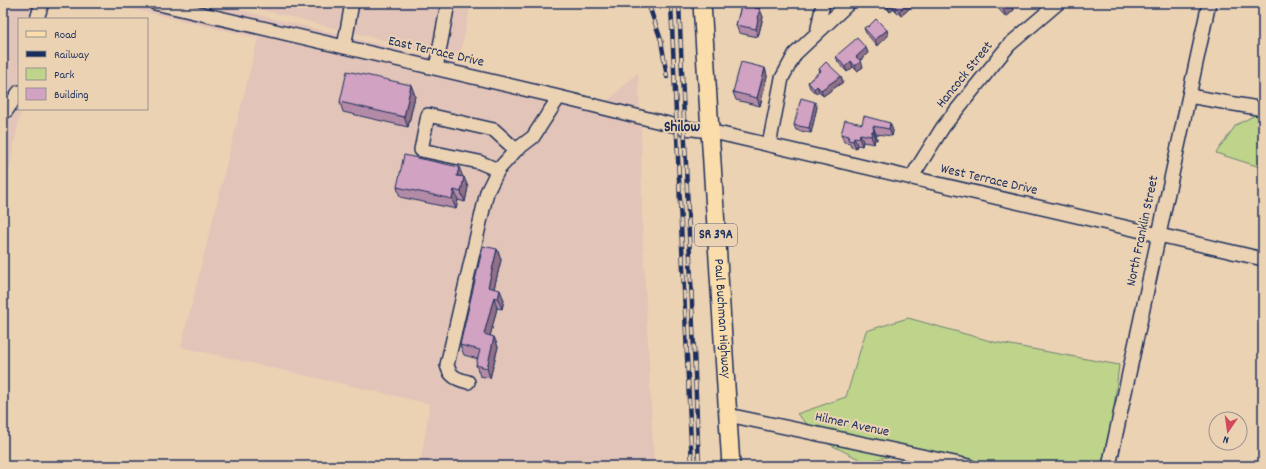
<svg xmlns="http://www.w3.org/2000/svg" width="1266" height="469" viewBox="0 0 1266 469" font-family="Dekko,sans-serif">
  <rect width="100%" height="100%" fill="#ebd2b3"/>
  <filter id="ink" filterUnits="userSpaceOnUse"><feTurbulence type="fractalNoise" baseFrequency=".025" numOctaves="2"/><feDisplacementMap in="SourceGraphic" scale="8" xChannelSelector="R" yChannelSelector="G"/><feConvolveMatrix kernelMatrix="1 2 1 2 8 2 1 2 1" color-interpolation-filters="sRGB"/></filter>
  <g filter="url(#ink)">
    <!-- built -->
    <path fill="#e3c4b8" d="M3 3H46L41 19H19V109H21L3 202Z
      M106 3H126L641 124 642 221 654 466H420L430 404 181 347 258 38Z
      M183 3H212L606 101 610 99 638 72 640 111Z
      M234 3H471L459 59Z"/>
    <!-- green -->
    <path fill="#bed48a" stroke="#6c8274" d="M1263 111V168L1216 153 1236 125Z
      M908 318 994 342 1119 365 1107 466H914L901 454 865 462 825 442 797 414 846 397 866 331Z"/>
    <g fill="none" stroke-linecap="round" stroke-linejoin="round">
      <!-- minor casing -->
      <g stroke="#1b2f5e" stroke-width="16">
        <path id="minor" d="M155 3 559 97 685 128 709 131 1263 259
          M37 19 42 3
          M817 33 823 3
          M344 47 352 3
          M436 68 448 3
          M1189 96 1263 109
          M6 111 19 92
          M769 145 782 78 795 54 849 3
          M498 170 479 162 421 150 428 115 494 130 516 150
          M911 178 943 127 1009 45 1058 3
          M468 382C457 379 450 377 447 365L487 192 498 170 516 150 533 137 559 97
          M728 415 969 466
          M1109 466 1209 3"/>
      </g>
      <!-- major casing -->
      <g stroke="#1b2f5e" stroke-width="20">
        <g id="major">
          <path id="s1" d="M702 3 731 466"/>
        </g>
      </g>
      <!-- minor -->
      <use href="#minor" stroke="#ebd2b3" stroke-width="13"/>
      <!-- major -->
      <use href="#major" stroke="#faddab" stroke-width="17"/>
      <!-- rail casing -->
      <g stroke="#1b2f5e" stroke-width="4.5">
        <path id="rail" d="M648 3 661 40 667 77
          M671 3 692 466
          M679 3 699 466"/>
      </g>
      <!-- rail -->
      <use href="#rail" stroke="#ebd2b3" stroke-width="3" stroke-dasharray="9" stroke-linecap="butt"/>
    </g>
    <!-- wall -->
    <path fill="#b48ba7" stroke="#1b2f5e" d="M742 3H760V4L759 9 763 17 758 37 739 33 736 25Z
      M883 3H908L910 8 901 16 894 9 890 12 884 5Z
      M994 3H1016L1013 6 1014 10 1006 17 995 5Z
      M868 27 887 30 888 36 877 46 866 33 864 28Z
      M866 48 868 53 860 61 863 67 857 71 853 67 847 72 838 62 836 56Z
      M765 68 767 76 760 106 736 100 733 92Z
      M819 69 841 76 843 82 823 96 819 91 816 94 810 88 808 82 820 71Z
      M411 85 415 96 408 127 343 112 340 102Z
      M817 107 811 133 796 130 794 125Z
      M890 123 893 131 892 136 876 134 877 140 875 139 874 144 863 142 862 146 857 145 856 148 851 147 850 143 844 142 841 134 862 124Z
      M463 177 468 187 465 202 458 200 456 209 400 197 397 187Z
      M497 249 501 260 494 288 504 300 502 309 497 308 490 336 494 337 498 347 490 378 480 376 476 365 478 359 464 355 460 345Z"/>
    <!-- shaded-wall -->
    <path fill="#927188" stroke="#1b2f5e" d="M756 3H760V4L758 15 755 8Z
      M892 3 894 9 890 12 888 7Z
      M908 3 910 8 901 16 899 11Z
      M1010 3H1016L1013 6 1014 10 1006 17 1003 9Z
      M760 9 763 17 758 37 756 29Z
      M887 30 888 36 877 46 875 40Z
      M866 48 868 53 858 62 856 57Z
      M851 61 853 67 847 72 845 67Z
      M861 61 863 67 857 71 855 66Z
      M765 68 767 76 760 106 757 98Z
      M841 76 843 82 823 96 821 90Z
      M411 85 415 96 408 127 404 117Z
      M817 86 819 91 816 94 814 89Z
      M815 102 817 107 811 133 809 128Z
      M890 123 893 131 892 136 889 129Z
      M873 126 876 134 877 140 874 132Z
      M872 131 875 139 874 144 871 136Z
      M860 134 863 142 862 146 859 138Z
      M854 137 857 145 856 148 853 141Z
      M459 167 463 177 457 176Z
      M464 177 468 187 465 202 461 192Z
      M454 190 458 200 456 209 452 199Z
      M497 249 501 260 492 297 488 287Z
      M500 290 504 300 502 309 498 299Z
      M494 297 497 308 488 345 484 334Z
      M494 337 498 347 490 378 487 368Z"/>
    <!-- building -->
    <path fill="#d1a2c2" stroke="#1b2f5e" d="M742 3H756L755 8 760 9 756 29 736 25Z
      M885 3H908L899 11 892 3 888 7Z
      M998 3H1010L1003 9Z
      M876 19 887 30 875 40 864 28 867 26 868 27Z
      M857 38 866 48 856 57 861 61 855 66 851 61 845 67 836 56Z
      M741 62 765 68 757 98 733 92Z
      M826 62 841 76 821 90 817 86 814 89 808 82 821 71 819 69Z
      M347 71 411 85 404 117 340 102Z
      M801 98 815 102 809 128 794 125Z
      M864 116 890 123 889 129 873 126 874 132 872 131 871 136 860 134 859 138 854 137 853 141 848 140 849 136 841 134 845 120 862 124Z
      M404 155 459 167 457 176 464 177 461 192 454 190 452 199 397 187Z
      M483 246 497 249 488 287 500 290 498 299 494 297 484 334 494 337 487 368 476 365 480 350 460 345Z"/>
  </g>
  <g text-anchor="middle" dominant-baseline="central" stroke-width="4" stroke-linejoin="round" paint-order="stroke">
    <!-- shield labels -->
    <rect fill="#ebd2b3" stroke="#596078" stroke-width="1" x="695" y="224" width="42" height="22" rx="3"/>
    <g font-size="13" font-weight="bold" fill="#1b2f5e">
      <text x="716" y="235">SR 39A</text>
    </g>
    <!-- street labels -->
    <g font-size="14" fill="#1b2f5e" stroke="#ebd2b3">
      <text transform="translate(436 52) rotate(13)">East Terrace Drive</text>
      <text transform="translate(965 75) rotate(-51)">Hancock Street</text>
      <text transform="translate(989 180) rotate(13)">West Terrace Drive</text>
      <text transform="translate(1143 231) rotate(-78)">North Franklin Street</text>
      <text stroke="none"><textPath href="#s1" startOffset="316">Paul Buchman Highway</textPath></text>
      <text transform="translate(852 425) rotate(12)">Hilmer Avenue</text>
    </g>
    <!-- neighbourhood labels -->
    <g font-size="15" font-weight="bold" fill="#1b2f5e" stroke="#ebd2b3">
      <text x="682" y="128">Shilow</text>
    </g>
  </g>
  <!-- margin -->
  <rect width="1266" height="469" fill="none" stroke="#ebd2b3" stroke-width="16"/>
  <rect x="8" y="8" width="1250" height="453" fill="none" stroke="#1b2f5e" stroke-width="1.5" filter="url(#ink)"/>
  <!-- legend -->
  <rect x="18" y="18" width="130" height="92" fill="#ebd2b3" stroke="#989191"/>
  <rect x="26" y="31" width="20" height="6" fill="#faddab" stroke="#989191"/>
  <text x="54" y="38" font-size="12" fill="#1b2f5e">Road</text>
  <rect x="26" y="51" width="20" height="6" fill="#1b2f5e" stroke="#989191"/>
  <text x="54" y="58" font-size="12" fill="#1b2f5e">Railway</text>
  <rect x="26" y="68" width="20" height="12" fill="#bed48a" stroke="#989191"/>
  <text x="54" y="78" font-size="12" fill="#1b2f5e">Park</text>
  <rect x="26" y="88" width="20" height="12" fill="#d1a2c2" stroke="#989191"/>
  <text x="54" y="98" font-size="12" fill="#1b2f5e">Building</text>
  <!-- north arrow -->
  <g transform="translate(1228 431) rotate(193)"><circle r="19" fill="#ebd2b3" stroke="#989191"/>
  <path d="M0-3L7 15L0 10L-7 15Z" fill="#d1495b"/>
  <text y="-6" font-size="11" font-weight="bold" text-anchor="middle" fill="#1b2f5e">N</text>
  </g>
</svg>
